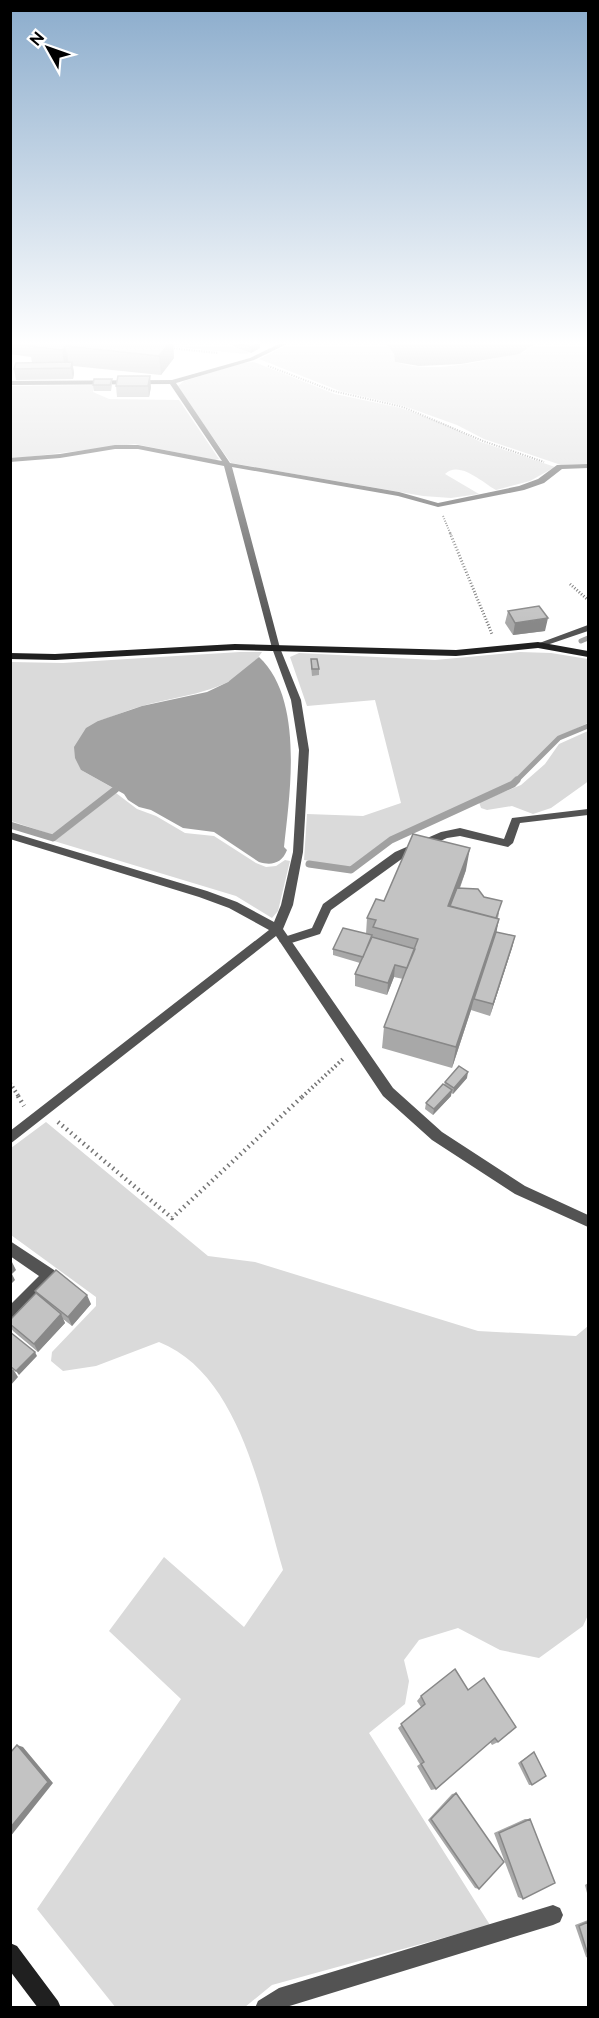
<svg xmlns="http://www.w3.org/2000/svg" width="599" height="2018" viewBox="0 0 599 2018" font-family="Raleway,sans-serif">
  <rect width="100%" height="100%" fill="#fff"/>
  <!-- green -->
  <path fill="#dadada" d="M117 341H264L241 342 233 347 249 353 246 354Z
    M295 341H384L394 354 395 362C436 375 483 360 524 352 543 337 566 341 588 341V464L561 465 484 439 457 425 404 406 340 391 259 359Z
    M254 362 335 394 401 408 445 424 481 442 555 467 530 481 496 490C482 482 459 460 445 474L479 494 451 498 423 496 231 463 177 387 184 381 242 363Z
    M95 385 93 392 109 399 179 400 219 459 215 460 135 444 11 459 10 386Z
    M240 652H262C236 693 184 694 142 706 127 710 113 717 98 721L81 770 113 788 53 835 11 821V662L63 663Z
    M520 652 551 653 588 659V723L558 737 511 783 389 838 349 868 304 860 307 814 363 816 401 803 375 700 307 706 290 657 299 653 435 660Z
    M588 731V781L586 783 551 808 533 814 512 806 487 810 481 808 479 802 521 785 545 764 559 744Z
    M116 793 137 809 156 816 185 833 214 836 256 863 266 867 276 866 285 860 290 861 278 911 272 918 236 896 54 841Z
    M46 1122 208 1256 255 1262 478 1331 576 1336 588 1326V1615L583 1626 539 1658 500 1650 458 1628 419 1640 404 1660 409 1681 405 1704 369 1733 490 1925 272 1985 245 2007 116 2008 37 1909 181 1699 109 1631 164 1557 244 1627 283 1570C261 1496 240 1374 159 1342L96 1366 63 1371 51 1361 52 1352 96 1306V1297L11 1235V1148Z"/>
  <!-- water -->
  <path fill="#a1a1a1" d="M384 341H545L532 346 519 354 461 364 419 366 395 362 394 354Z
    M259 657C304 699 290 792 284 847L287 850C282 863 272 866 259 862L214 832 183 828 151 810 139 807 128 800 124 794 81 770 75 758 74 747 86 728 98 721 142 706 207 692 228 682Z"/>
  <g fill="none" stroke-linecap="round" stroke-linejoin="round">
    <!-- stream-far1 -->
    <path stroke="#a1a1a1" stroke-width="5" d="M581 641 588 638
      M515 782 559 738 588 726"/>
    <!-- stream -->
    <path stroke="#a1a1a1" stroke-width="7" d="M10 825 53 838 116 789
      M309 864 351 870 391 840 513 784 517 780"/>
    <!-- path-far3 -->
    <path stroke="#757575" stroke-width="2" stroke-dasharray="1 1.5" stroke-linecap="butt" d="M169 348 218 353
      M268 366 333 391 403 407 483 441 544 462
      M443 516 451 535"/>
    <!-- path-far2 -->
    <path stroke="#757575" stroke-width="3" stroke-dasharray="1 2" stroke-linecap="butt" d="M450 533 492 634
      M570 584 588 600"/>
    <!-- path-far1 -->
    <path stroke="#757575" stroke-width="4" stroke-dasharray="1.5 3" stroke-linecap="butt" d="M10 1083 19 1097
      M302 1097 343 1059"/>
    <!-- path -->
    <path stroke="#757575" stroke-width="4.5" stroke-dasharray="1.5 4" stroke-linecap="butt" d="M18 1096 24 1106
      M58 1122 172 1218 303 1096"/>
    <!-- lane -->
    <path fill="#535353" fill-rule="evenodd" d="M588 809V815L520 823 513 843 508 847 460 836 447 838 403 858 331 910 320 934 285 945 279 941 281 938 312 928 323 904 395 852 441 832 460 828 504 839 512 818Z
      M553 1905 560 1908 563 1915 560 1922 553 1925 283 2008H255L258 2001 279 1988Z"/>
    <!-- street -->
    <path fill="#535353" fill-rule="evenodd" d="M285 341H293L254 360 176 383 230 463 399 492 438 503 519 486 538 479 557 465 588 464V468L562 469 544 483 524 490 438 507 398 496 232 467 280 648 301 700 309 750 303 852 293 905 283 929 393 1088 442 1132 525 1186 588 1215V1227L515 1194 432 1140 383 1096 276 936 10 1144V1131L269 930 229 908 199 897 10 839V832L207 891 237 902 274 922 281 905 293 852 299 750 291 700 272 648 224 466 138 449H115L60 458 10 462V458L60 454 115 445H138L222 461 170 384 10 385V381L172 380 250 358Z
      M588 625V631L541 647 534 645Z
      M10 1241 54 1270 56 1275 54 1280 15 1321 10 1323V1305L39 1276 10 1256Z"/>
    <!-- secondary -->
    <path fill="#202020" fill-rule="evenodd" d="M538 642 588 651V657L538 648 456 656 235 650 55 660 10 659V653L55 654 235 644 456 650Z
      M10 1943 17 1946 58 2001 61 2008H38L10 1971Z"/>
  </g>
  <!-- wall -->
  <path fill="#a8a8a8" d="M10 341H173L174 358 161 375 73 366 74 373 73 379 16 380 14 369 32 362 31 357 10 354Z
    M233 342 260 348 251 353 234 347Z
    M118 376 151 387 149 397H117L116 386Z
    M112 379V385L111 391H94L93 385Z
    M508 611 545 631 513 635 505 623Z
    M311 659 319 669V675L312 676 311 666Z
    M466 870 460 888 484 897 499 913 498 918 499 919 496 932 515 936 512 948 490 1016 471 1010 452 1068 382 1048 384 1027 403 979 394 977 387 995 355 986V974L360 963 333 955V949L366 934 367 918 384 901Z
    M467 1078 453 1094 451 1093V1096L433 1115 425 1109 426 1103 444 1085 445 1082Z
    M35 1291 91 1304 72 1326 63 1319 65 1323 38 1352 13 1331 10 1326V1320L37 1295Z
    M455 1669 498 1742 492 1745 490 1742 436 1789 431 1790 417 1766 420 1764 398 1728 421 1707 417 1701 421 1696Z
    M534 1752 532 1785H529L518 1763Z
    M456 1793 479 1889 475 1888 428 1820 452 1794Z
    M525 1819H530L523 1899 518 1897 494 1833Z
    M588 1883V1897L585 1885Z
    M588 1920V1958L586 1957 575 1925Z"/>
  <!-- shaded-wall -->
  <path fill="#888" d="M171 341H173L174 358 161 375 159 356Z
    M260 342V348L251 353V347Z
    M66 346 69 365 65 368 62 350Z
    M72 362 74 373 73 379 71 368Z
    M150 376 151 387 149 397 148 386Z
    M548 618 545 631 513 635 515 623Z
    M470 848 466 870 449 916 448 906Z
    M499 919 495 940 474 999 471 1010 452 1068 456 1047Z
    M515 936 512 948 490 1016 493 1004Z
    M395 965 394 977 387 995 388 983Z
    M468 1072 467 1078 453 1094 454 1088Z
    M452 1090 451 1096 433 1115 434 1109Z
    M11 1260 16 1270 12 1274 15 1280 10 1285V1261Z
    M87 1295 91 1304 72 1326 68 1317Z
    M61 1314 65 1323 38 1352 34 1344Z
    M35 1352 37 1356 19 1375 16 1371Z
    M13 1369 18 1377 10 1386V1371Z
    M17 1745 23 1747 53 1783 10 1837Z"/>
  <!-- building -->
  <path fill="#c3c3c3" stroke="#888" stroke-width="1.5" d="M34 341H171L159 356 66 346 62 350 29 346Z
    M234 341H255L260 342 251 347 233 342Z
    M72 362 71 368 14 369 16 363Z
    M118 376H150L148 386H116Z
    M94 379H112L110 385H93Z
    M539 606 548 618 515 623 508 611Z
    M311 659H317L319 669H312Z
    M413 834 470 848 448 906 499 919 456 1047 384 1027 418 939 373 927 376 920 367 918 376 899 384 901Z
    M457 888 478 889 484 897 502 901 496 918 450 906Z
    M343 928 372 935 363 957 333 949Z
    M496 932 515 936 493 1004 474 999Z
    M372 937 415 949 407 968 395 965 388 983 355 974Z
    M459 1066 468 1072 454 1088 445 1082Z
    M443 1084 452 1090 434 1109 426 1103Z
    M56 1270 87 1295 68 1317 35 1291Z
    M36 1293 61 1314 34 1344 10 1324V1320Z
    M10 1332 35 1352 16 1371 10 1366Z
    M455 1669 468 1690 484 1678 516 1727 498 1742 495 1738 436 1789 421 1764 424 1762 401 1724 425 1704 421 1696Z
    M17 1745 48 1782 10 1828V1753Z
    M534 1752 546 1776 532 1785 521 1762Z
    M456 1793 504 1862 479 1889 431 1819Z
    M530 1819 555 1883 523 1899 499 1833Z
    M588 1922V1955L579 1926Z"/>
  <!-- sky -->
  <linearGradient id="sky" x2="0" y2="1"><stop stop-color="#8baccc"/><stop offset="0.55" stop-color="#fff"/><stop offset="1" stop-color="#fff" stop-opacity="0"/></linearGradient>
  <rect width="599" height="624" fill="url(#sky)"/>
  <!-- border -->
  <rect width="599" height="2018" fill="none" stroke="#000000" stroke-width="24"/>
  <!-- north arrow -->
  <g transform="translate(48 48) rotate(310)" stroke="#ffffff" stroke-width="4.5" paint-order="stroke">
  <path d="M0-4.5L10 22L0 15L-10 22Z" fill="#000000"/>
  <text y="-9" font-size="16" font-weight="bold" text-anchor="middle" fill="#000000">N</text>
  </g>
</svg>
